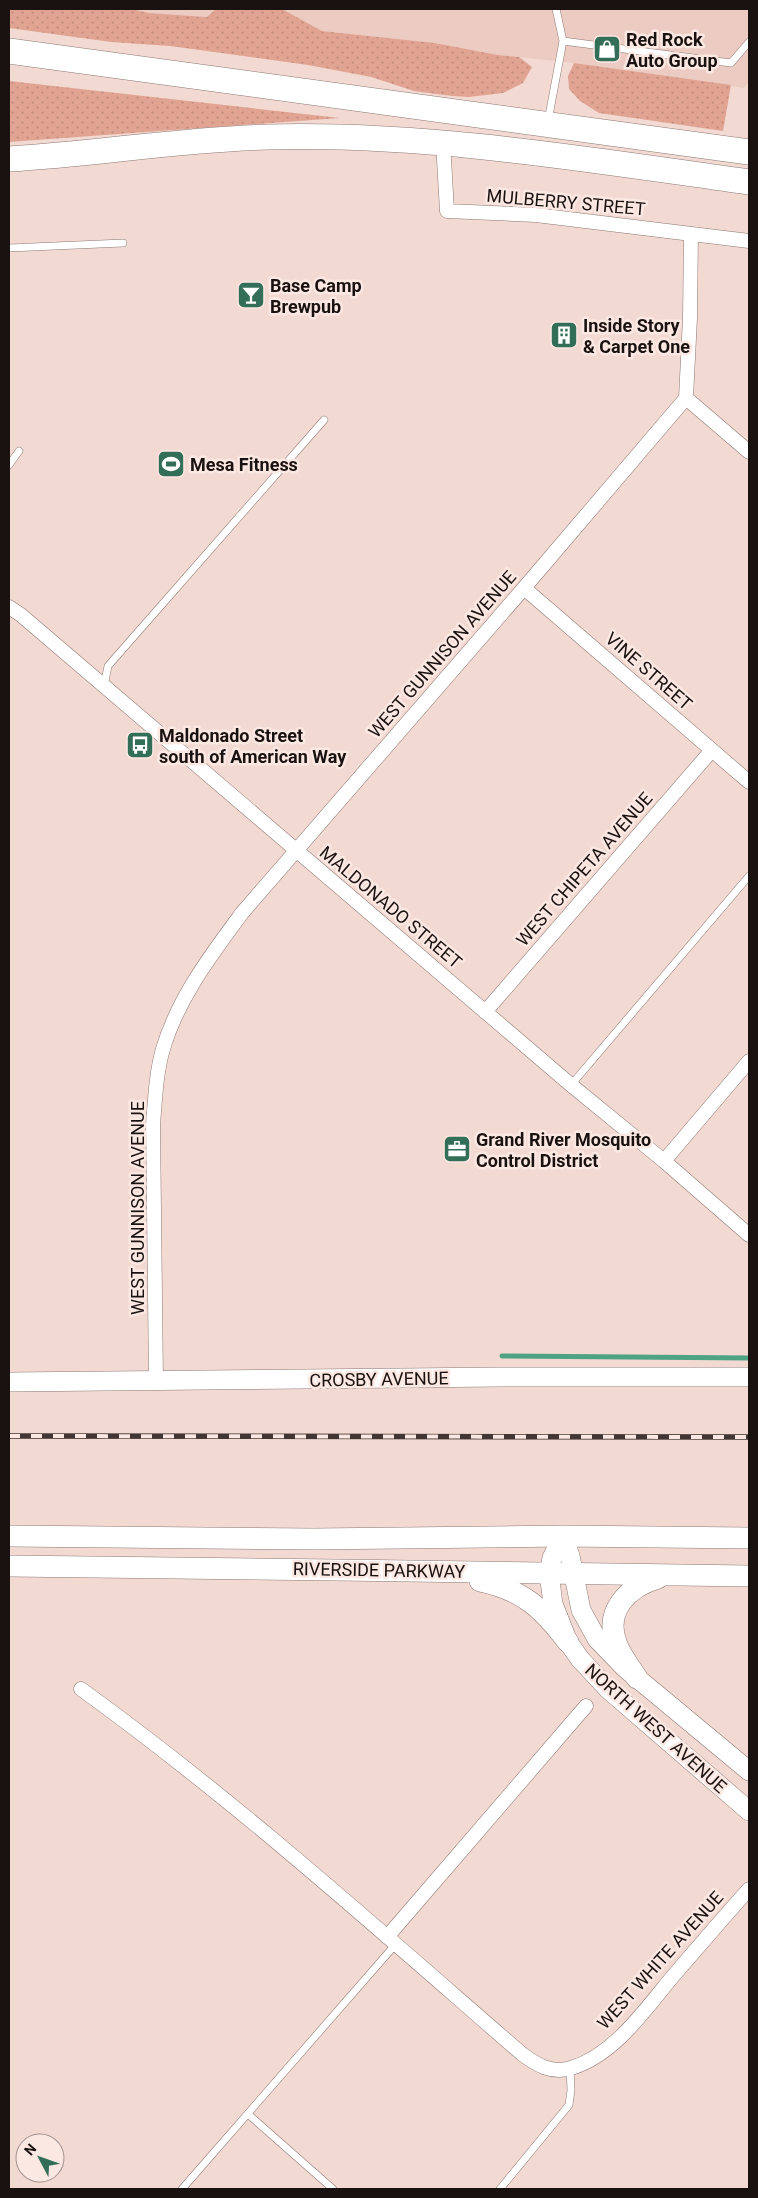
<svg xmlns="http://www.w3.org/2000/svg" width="758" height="2198" viewBox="0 0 758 2198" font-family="Roboto,sans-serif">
  <defs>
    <pattern id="grass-dots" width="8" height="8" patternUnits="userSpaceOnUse" patternTransform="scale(1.25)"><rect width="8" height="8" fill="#e2a492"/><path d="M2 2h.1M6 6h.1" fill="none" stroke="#c18c7d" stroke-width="1.8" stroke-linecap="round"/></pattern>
  </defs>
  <rect width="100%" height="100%" fill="#f2dad3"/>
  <!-- built -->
  <path fill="#ebcbc2" d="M131 9H216L207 17 149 13Z
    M282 9H749V81L744 88 574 63 498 55 435 43 322 31Z"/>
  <!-- grass -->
  <path fill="url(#grass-dots)" d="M9 9H131L149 13 207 17 216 9H282L322 31 435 43 498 55 519 57 532 67 523 83 503 93 469 97 452 96 414 91 371 77 308 65 170 46 111 42 9 28Z
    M574 63 731 85 723 131 599 113 580 101 569 89 568 76Z
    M9 81 340 118 9 142Z"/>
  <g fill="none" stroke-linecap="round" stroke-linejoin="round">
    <!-- stream -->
    <path stroke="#4ea384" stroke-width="5" d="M502 1356 749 1358"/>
    <!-- lane casing -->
    <g stroke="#8c7771" stroke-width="8">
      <path id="lane" d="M556 9 563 41
        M548 121 563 41 731 63 749 42
        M9 248 123 243
        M9 465 19 451
        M104 686 108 666 324 420
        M571 1085 749 876
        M248 2114 333 2189
        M182 2189 395 1945
        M500 2189 569 2105 571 2090 570 2068"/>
    </g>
    <!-- street casing -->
    <g stroke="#8c7771" stroke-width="15">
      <path id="street" d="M443 142 447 211 536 215 749 241
        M686 398 749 452
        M524 588 749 782
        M9 607 21 615 571 1085 664 1161 749 1235
        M485 1012 712 750
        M664 1161 749 1061
        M156 1381 153 1125C155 1100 156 1073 163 1049 178 998 211 955 242 913L524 588 686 398 690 318 691 234
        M81 1689C236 1801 378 1929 522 2054 537 2065 551 2074 571 2068 615 2055 646 2008 674 1975 699 1946 724 1917 749 1889
        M387 1937 586 1706"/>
    </g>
    <!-- secondary casing -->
    <g stroke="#8c7771" stroke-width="20">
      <path id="secondary" d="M9 1382 501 1377H749
        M563 1536 552 1558 549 1573 553 1604 568 1642 580 1659 608 1689 749 1811
        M563 1536 570 1556 581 1610 597 1639 625 1668 749 1771"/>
    </g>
    <!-- primary casing -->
    <g stroke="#8c7771" stroke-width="22">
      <path id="primary" d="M9 1536 314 1539 563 1536 749 1538
        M9 1566C256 1568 502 1573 749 1576
        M480 1581C523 1590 542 1608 568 1642
        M637 1678C630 1667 622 1657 617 1645 603 1611 628 1587 658 1578"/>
    </g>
    <!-- highway casing -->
    <g stroke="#8c7771" stroke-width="26">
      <path id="highway" d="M9 51 749 152
        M9 159C95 154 182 139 268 137 430 133 590 160 749 182"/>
    </g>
    <!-- lane -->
    <use href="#lane" stroke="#fff" stroke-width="7"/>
    <!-- street -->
    <use href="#street" stroke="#fff" stroke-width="14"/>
    <!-- secondary -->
    <use href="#secondary" stroke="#fff" stroke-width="19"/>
    <!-- primary -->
    <use href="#primary" stroke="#fff" stroke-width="21"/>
    <!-- highway -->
    <use href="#highway" stroke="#fff" stroke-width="25"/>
    <!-- rail casing -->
    <g stroke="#413633" stroke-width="5.5">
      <path id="rail" d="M9 1436 749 1437"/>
    </g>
    <!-- rail -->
    <use href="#rail" stroke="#fce8e3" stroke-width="4" stroke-dasharray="11" stroke-linecap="butt"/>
  </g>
  <!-- icons -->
  <defs>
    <g id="shop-square" transform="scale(1.4375)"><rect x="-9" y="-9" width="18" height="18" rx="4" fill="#336e58" stroke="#fce8e3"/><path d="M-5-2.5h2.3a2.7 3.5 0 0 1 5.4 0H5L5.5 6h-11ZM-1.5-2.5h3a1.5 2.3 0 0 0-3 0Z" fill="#fff"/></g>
    <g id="bar-square" transform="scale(1.4375)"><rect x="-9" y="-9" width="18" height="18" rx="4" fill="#336e58" stroke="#fce8e3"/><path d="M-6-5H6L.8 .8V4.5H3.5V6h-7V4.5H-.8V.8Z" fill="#fff"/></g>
    <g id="building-square" transform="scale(1.4375)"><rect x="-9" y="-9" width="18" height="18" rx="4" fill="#336e58" stroke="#fce8e3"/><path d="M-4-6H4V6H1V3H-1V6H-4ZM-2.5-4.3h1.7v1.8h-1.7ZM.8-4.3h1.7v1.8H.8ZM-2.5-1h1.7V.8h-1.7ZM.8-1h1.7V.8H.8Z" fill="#fff"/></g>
    <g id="stadium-square" transform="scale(1.4375)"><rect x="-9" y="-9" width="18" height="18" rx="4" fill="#336e58" stroke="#fce8e3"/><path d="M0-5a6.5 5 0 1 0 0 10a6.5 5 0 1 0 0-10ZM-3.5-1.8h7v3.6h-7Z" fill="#fff"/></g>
    <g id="bus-square" transform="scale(1.4375)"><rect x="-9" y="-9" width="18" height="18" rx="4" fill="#336e58" stroke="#fce8e3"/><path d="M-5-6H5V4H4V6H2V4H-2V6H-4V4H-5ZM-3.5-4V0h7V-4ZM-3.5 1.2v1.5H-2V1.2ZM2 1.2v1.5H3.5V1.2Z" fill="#fff"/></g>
    <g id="office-square" transform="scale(1.4375)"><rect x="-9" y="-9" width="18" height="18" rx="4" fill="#336e58" stroke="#fce8e3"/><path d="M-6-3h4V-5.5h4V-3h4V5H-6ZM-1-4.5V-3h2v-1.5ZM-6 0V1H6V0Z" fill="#fff"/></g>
  </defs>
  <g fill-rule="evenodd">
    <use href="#shop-square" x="607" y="49"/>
    <use href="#bar-square" x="251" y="295"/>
    <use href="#building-square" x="564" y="335"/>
    <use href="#stadium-square" x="171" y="464"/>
    <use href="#bus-square" x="140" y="745"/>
    <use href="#office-square" x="457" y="1149"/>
  </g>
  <g text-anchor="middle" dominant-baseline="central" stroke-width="5" stroke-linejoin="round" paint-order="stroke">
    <!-- poi labels -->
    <g font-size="18" font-weight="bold" fill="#1a1210" stroke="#fce8e3" text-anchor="start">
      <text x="626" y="39">Red Rock<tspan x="626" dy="21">Auto Group</tspan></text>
      <text x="270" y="285">Base Camp<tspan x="270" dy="21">Brewpub</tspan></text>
      <text x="583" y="325">Inside Story<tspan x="583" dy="21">&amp; Carpet One</tspan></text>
      <text x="190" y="464">Mesa Fitness</text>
      <text x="159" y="735">Maldonado Street<tspan x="159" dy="21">south of American Way</tspan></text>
      <text x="476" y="1139">Grand River Mosquito<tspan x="476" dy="21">Control District</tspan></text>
    </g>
    <!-- street labels -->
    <g font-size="18" fill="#1a1210" stroke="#fce8e3">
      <text transform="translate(566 202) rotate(5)">MULBERRY STREET</text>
      <text transform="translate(442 654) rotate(-49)">WEST GUNNISON AVENUE</text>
      <text transform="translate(649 671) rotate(41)">VINE STREET</text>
      <text transform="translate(584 869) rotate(-49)">WEST CHIPETA AVENUE</text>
      <text transform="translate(391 907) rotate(40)">MALDONADO STREET</text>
      <text transform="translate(137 1208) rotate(-90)">WEST GUNNISON AVENUE</text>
      <text transform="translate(379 1379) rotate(-1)">CROSBY AVENUE</text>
      <text transform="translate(379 1570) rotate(1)">RIVERSIDE PARKWAY</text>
      <text transform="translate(656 1728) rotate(42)">NORTH WEST AVENUE</text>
      <text transform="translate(660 1960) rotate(-48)">WEST WHITE AVENUE</text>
    </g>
  </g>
  <!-- border -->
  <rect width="758" height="2198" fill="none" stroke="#1a1210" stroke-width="20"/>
  <!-- north arrow -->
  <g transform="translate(40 2158) rotate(311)"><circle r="24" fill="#fce8e3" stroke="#a2928f"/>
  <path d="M0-4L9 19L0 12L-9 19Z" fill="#336e58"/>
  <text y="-8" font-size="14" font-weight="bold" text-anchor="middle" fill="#1a1210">N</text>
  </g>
</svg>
